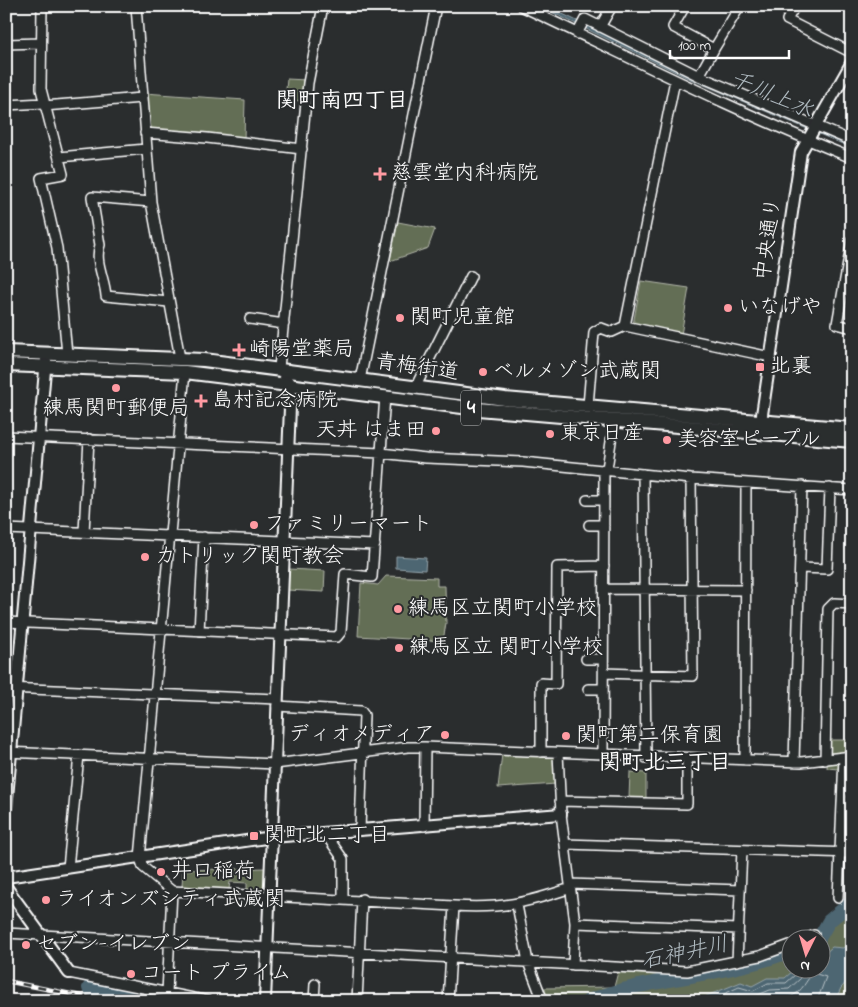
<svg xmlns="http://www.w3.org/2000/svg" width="858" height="1007" viewBox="0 0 858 1007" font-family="'Indie Flower','Klee One',sans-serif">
  <rect width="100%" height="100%" fill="#2a2d2e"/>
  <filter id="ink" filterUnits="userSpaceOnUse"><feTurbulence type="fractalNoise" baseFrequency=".02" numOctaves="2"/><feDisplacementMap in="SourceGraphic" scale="10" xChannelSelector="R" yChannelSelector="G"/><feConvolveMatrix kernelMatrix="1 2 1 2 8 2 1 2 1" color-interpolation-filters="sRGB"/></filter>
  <g filter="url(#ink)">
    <!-- green -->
    <path fill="#646e54" stroke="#b2b6aa" d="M287 79 306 80 304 101 285 100Z
      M144 93 245 100 244 140 147 131Z
      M398 222 435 229 428 248 390 261Z
      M641 281 689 288 681 335 633 325Z
      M289 569 325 571 324 592 287 590Z
      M386 576 437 578V586H445L446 623 443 641 358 636 361 583 378 585Z
      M829 740H852V765L838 769 827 768Z
      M502 754 555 756 556 784 498 788Z
      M630 772 646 773V799L629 798Z
      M267 868 266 889 247 890V883L230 882 229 889 182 886 183 870Z
      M852 905V1001H546L544 996H546L543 988 614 987 618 972 693 978 728 971 790 954V970H820L821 940 832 923Z"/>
    <!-- water -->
    <path fill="#4d6672" stroke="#94a3aa" d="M539 6H546L689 75 852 145V148L688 78Z
      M396 556 426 558 425 570 396 568Z
      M852 939V976L841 988 835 1001H685L695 996 704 997 741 982 752 986 767 978H785L794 970H820L821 957 832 947 843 948Z"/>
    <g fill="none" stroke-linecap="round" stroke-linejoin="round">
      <!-- shore -->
      <path stroke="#b8c2c7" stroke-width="1" d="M709 1001 739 987 753 991 768 983H786L796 974 797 970
        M727 1001 739 994 753 997 770 990 789 989 801 978 803 970
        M765 1001C774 996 783 1000 792 996 803 991 806 980 813 973L826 977 817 1001"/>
      <!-- river -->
      <path stroke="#4d6672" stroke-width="14" d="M818 940 829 921 852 902
        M89 988 163 1001
        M588 1001C653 976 726 977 790 951"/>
      <!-- minor casing -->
      <g stroke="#fff" stroke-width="12">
        <path id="minor" d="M42 6 41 89 63 174 41 178 57 248 67 354
          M136 6 151 202 180 358
          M521 6C631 58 739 113 852 158
          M685 6 673 27 714 49 699 76
          M795 6 787 20 852 53
          M600 27 612 6
          M577 34 585 19 699 76 852 141
          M6 44 40 43
          M714 49 740 6
          M6 105 44 103
          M44 106 142 98
          M145 133 207 138 302 149
          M59 157 146 149
          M151 202 92 197 100 245C94 261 105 279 106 296L169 302
          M852 240 837 324 852 328
          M250 319 284 324
          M625 326 771 357
          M279 368 308 83 323 6
          M185 372 140 858 143 867 172 891 454 906 448 1001
          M360 380 436 6
          M415 388 471 276
          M588 406 594 332 601 328 612 332 625 326 626 321 675 80
          M6 436 381 453 426 458 523 462 691 479 852 490
          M607 469 614 421
          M643 474 646 758
          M587 500H604
          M589 525H604
          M6 529 375 545
          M84 532 89 439
          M800 568 827 569 830 488
          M604 589 746 590
          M6 622 337 637 341 632 345 574 372 577 385 396
          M199 631 204 537
          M586 659H603
          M604 673 693 676 691 479
          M6 688 277 699
          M588 689H603
          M277 706 361 711 364 715 360 830
          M6 752 275 764 408 747H425L801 762 852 756
          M541 752V683L556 684 557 567 604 566
          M558 753 561 814 575 923 573 965
          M603 755 604 469
          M745 760 746 483
          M825 760 828 609 834 603 852 604
          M794 762 802 486
          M560 801 687 804V758
          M424 826 425 747
          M324 832 343 859V899
          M565 844 852 853
          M68 868 79 755
          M570 884 740 890
          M838 898 844 757
          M517 905 528 962 543 1001
          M454 906C502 909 526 903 571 888
          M575 923 738 929
          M6 933 687 971 760 956 790 945
          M804 940 814 935
          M737 961 742 850
          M69 973 208 1001
          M167 993 172 891
          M314 1001 315 984
          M357 1001 362 899"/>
      </g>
      <!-- tertiary casing -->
      <g stroke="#fff" stroke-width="14">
        <path id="tertiary" d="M760 428 801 152 852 62
          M6 809 46 359
          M6 877 272 837 561 814
          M6 887 69 973
          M265 1001 291 384 279 368"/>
      </g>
      <!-- primary casing -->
      <g stroke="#fff" stroke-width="16">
        <path id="primary" d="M6 352 204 360 505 399 852 429
          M6 365 185 372 478 409 852 441"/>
      </g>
      <!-- minor -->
      <use href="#minor" stroke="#2a2d2e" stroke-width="9"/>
      <!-- tertiary -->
      <use href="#tertiary" stroke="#2a2d2e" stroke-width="10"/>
      <!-- primary -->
      <use href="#primary" stroke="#2a2d2e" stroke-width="12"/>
      <!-- rail casing -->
      <g stroke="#fff" stroke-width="4.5">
        <path id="rail" d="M6 981 106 1001"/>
      </g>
      <!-- rail -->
      <use href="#rail" stroke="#2a2d2e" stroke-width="2.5" stroke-dasharray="8" stroke-linecap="butt"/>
    </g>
  </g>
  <!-- markers -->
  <g fill="#ff9aa2" stroke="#2a2d2e" stroke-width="2">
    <path d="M377.5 166.5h5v5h5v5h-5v5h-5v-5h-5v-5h5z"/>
    <circle cx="728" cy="308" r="5"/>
    <circle cx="400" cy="318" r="5"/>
    <path d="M236.5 342.5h5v5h5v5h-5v5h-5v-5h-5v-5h5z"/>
    <rect x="755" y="362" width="10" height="10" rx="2.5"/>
    <circle cx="483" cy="372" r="5"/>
    <circle cx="116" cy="388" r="5"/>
    <path d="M198.5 393.5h5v5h5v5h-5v5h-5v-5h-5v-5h5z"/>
    <circle cx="436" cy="431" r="5"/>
    <circle cx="550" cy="434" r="5"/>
    <circle cx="667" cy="440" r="5"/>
    <circle cx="254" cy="525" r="5"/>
    <circle cx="145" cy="557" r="5"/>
    <circle cx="398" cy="609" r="5"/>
    <circle cx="399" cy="648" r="5"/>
    <circle cx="445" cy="735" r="5"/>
    <circle cx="566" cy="736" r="5"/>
    <rect x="249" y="831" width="10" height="10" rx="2.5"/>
    <circle cx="161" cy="872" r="5"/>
    <circle cx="46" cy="900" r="5"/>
    <circle cx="26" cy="945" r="5"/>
    <circle cx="131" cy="974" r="5"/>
  </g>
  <g text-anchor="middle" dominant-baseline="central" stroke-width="4" stroke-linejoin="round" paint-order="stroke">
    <!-- shield labels -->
    <rect fill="#2a2d2e" stroke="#bfc0c0" stroke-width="1" x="461" y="390.5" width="20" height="35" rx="4"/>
    <g font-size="20" font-weight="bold" fill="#fff">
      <text x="471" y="408">4</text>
    </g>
    <!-- poi labels -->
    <g font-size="21" fill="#fff" stroke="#2a2d2e" text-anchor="start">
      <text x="391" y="174">慈雲堂内科病院</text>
      <text x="738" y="308">いなげや</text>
      <text x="410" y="318">関町児童館</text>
      <text x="249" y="350">崎陽堂薬局</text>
      <text x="770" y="367">北裏</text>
      <text x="493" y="372">ベルメゾン武蔵関</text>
      <text x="212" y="401">島村記念病院</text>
      <text x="116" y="409" text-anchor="middle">練馬関町郵便局</text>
      <text x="426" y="431" text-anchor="end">天丼 はま田</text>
      <text x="560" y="434">東京日産</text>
      <text x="677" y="440">美容室ピープル</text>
      <text x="264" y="525">ファミリーマート</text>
      <text x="155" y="557">カトリック関町教会</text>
      <text x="408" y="609">練馬区立関町小学校</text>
      <text x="409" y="648">練馬区立 関町小学校</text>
      <text x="435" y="735" text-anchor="end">ディオメディア</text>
      <text x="576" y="736">関町第二保育園</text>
      <text x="264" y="836">関町北二丁目</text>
      <text x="171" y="872">井口稲荷</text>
      <text x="56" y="900">ライオンズシティ武蔵関</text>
      <text x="36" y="945">セブン-イレブン</text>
      <text x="141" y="974">コート プライム</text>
    </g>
    <!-- street labels -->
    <g font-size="21" fill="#fff" stroke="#2a2d2e">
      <text transform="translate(769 239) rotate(-82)">中央通り</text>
      <text transform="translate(417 368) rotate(8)">青梅街道</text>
    </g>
    <!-- water labels -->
    <g font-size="22" font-style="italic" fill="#afbac0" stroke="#2a2d2e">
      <text transform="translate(771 96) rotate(23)">千川上水</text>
      <text transform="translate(685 954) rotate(-12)">石神井川</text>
    </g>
    <!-- neighbourhood labels -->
    <g font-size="22" font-weight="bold" fill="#fff" stroke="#2a2d2e">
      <text x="342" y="102">関町南四丁目</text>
      <text x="665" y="764">関町北三丁目</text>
    </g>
  </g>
  <!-- margin -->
  <rect width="858" height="1007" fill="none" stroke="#2a2d2e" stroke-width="25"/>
  <rect x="12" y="12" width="833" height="982" fill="none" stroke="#fff" stroke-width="2" filter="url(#ink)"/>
  <!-- north arrow -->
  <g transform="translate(806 954) rotate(185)"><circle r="24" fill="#2a2d2e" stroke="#7f8182"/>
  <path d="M0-4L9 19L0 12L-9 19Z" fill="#ff9aa2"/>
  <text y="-8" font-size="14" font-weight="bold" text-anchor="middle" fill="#ffffff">N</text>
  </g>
  <!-- scale -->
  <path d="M670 50v8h119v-8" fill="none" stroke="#ffffff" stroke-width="2.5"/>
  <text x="678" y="50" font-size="15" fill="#ffffff" stroke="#2a2d2e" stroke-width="4" paint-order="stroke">100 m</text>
</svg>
